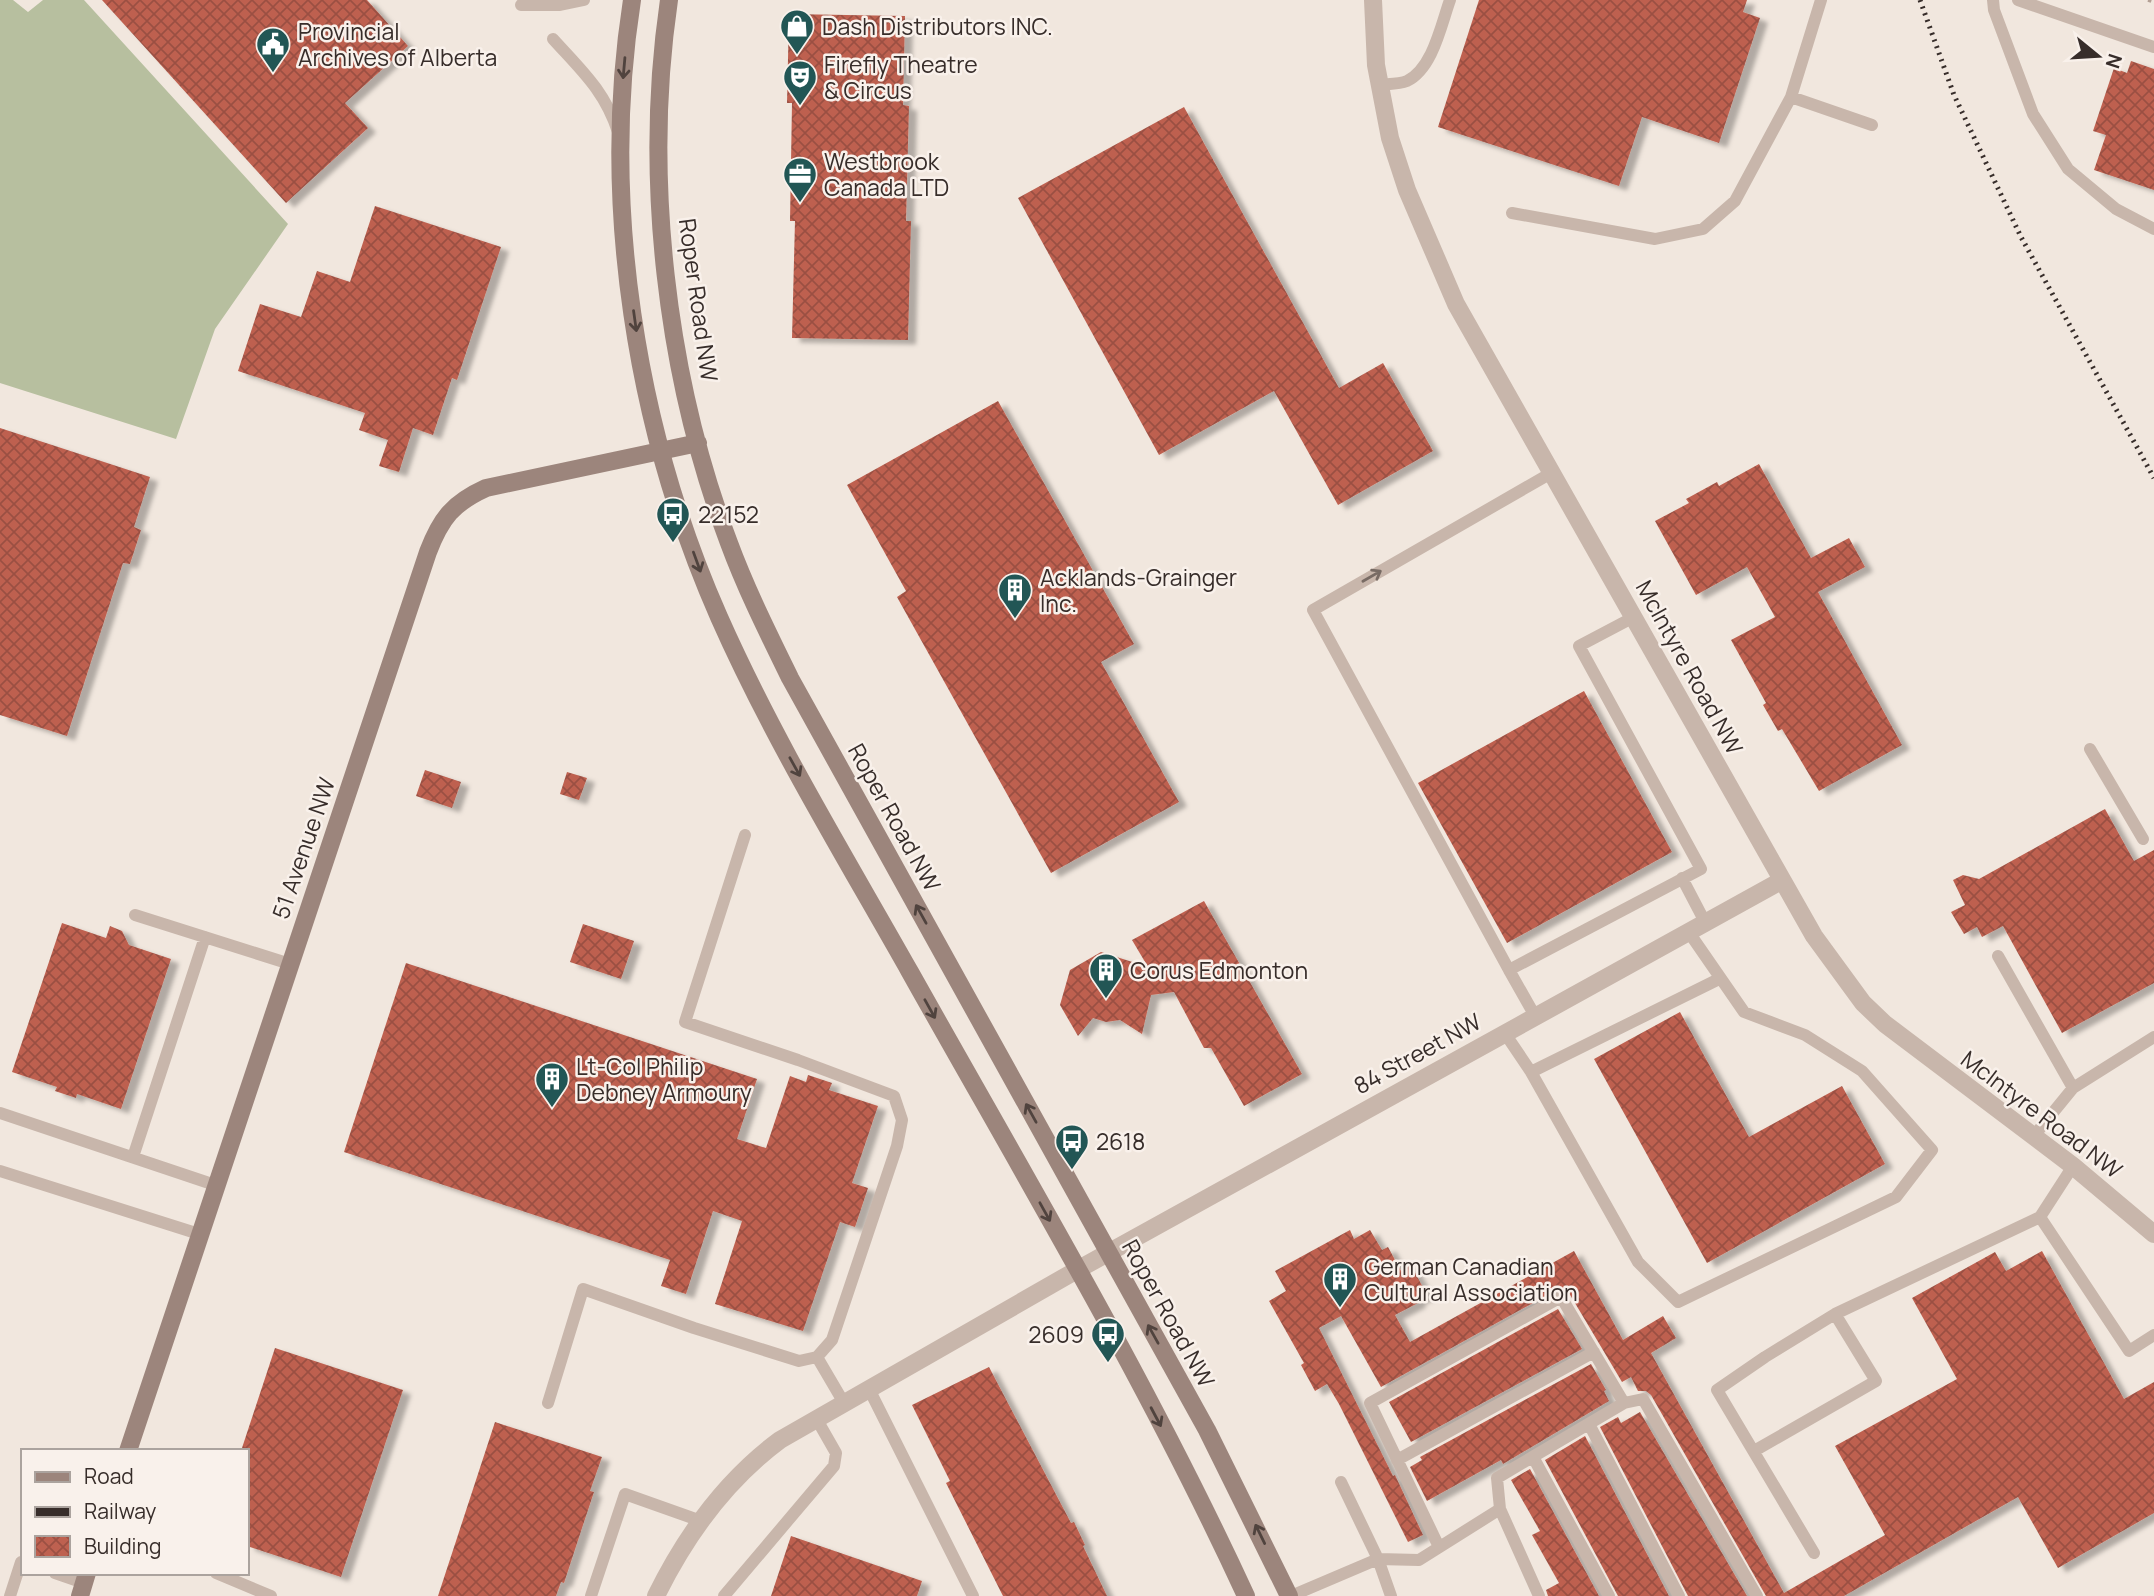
<svg xmlns="http://www.w3.org/2000/svg" width="2154" height="1596" viewBox="0 0 2154 1596" font-family="Manrope,sans-serif">
  <defs>
    <pattern id="building-cross-hatch" width="8" height="8" patternUnits="userSpaceOnUse" patternTransform="scale(1.75)"><rect width="8" height="8" fill="#be6150"/><path d="M0 0l8 8M0 8l8-8" fill="none" stroke="#9b5043"/></pattern>
    <filter id="shadow"><feDropShadow dx="8" dy="4.5" stdDeviation="2" flood-color="#0004"/></filter>
  </defs>
  <rect width="100%" height="100%" fill="#f1e7de"/>
  <!-- grass -->
  <path fill="#b7bf9f" d="M0 0H13L28 12 43 0H84L288 224 215 329 176 439 0 383Z"/>
  <!-- building -->
  <path fill="url(#building-cross-hatch)" filter="url(#shadow)" d="M102 0H367L408 46 345 103 368 128 286 203Z
    M1479 0H1747L1743 12 1760 18 1719 143 1642 117 1619 186 1438 127Z
    M789 14 905 16 903 105 909 106 906 221H911L908 340 792 338 795 221H790L792 103H787Z
    M2131 61 2154 69V190L2094 170 2106 135 2093 131 2114 68 2127 73Z
    M1184 107 1339 388 1383 363 1433 451 1338 505 1274 391 1159 455 1018 198Z
    M375 206 501 247 457 380 452 378 433 435 413 428 399 472 379 466 388 440 359 430 365 413 238 371 260 304 301 317 317 271 350 282Z
    M998 401 1134 644 1101 662 1179 802 1051 873 897 597 906 591 847 485Z
    M0 428 150 477 134 527 141 530 130 564 123 563 67 736 0 715Z
    M1759 464 1811 558 1849 538 1865 567 1818 592 1902 745 1819 791 1782 729 1778 731 1763 705 1766 703 1731 640 1775 617 1747 567 1696 595 1655 521 1689 503 1686 499 1717 482 1719 486Z
    M1584 691 1672 852 1507 943 1418 783Z
    M425 770 461 782 452 808 416 796Z
    M567 772 587 778 579 800 560 794Z
    M2105 809 2134 861 2154 850V983L2062 1033 2003 926 1982 937 1977 927 1964 934 1951 912 1965 905 1953 880 1963 875 1979 879Z
    M1204 901 1302 1074 1244 1106 1211 1048H1204L1174 992 1151 995 1142 1034 1120 1020 1106 1022 1093 1018 1078 1036 1060 1005 1070 970 1101 952 1148 967 1132 940Z
    M62 923 106 938 110 926 122 931 129 945 171 959 121 1109 77 1094 76 1098 55 1091 57 1087 12 1072Z
    M583 924 634 941 621 979 570 962Z
    M406 963 757 1079 737 1139 766 1148 790 1076 806 1082 808 1075 832 1083 829 1090 878 1106 852 1183 868 1188 855 1227 840 1222 803 1331 715 1304 742 1221 713 1211 686 1294 661 1286 670 1260 344 1152Z
    M1680 1012 1749 1137 1842 1086 1885 1164 1707 1263 1594 1059Z
    M1350 1230 1354 1239 1370 1230 1382 1250 1388 1247 1401 1271 1411 1265 1427 1295 1417 1300 1418 1303 1395 1315 1410 1342 1574 1251 1623 1340 1663 1316 1676 1338 1651 1353 1784 1593 1885 1535 1835 1446 1957 1379 1912 1298 1995 1252 2006 1271 2042 1251 2124 1399 2154 1382V1513L2058 1568 2018 1497 1844 1596H1766L1651 1395 1646 1391H1638L1631 1377 1622 1382 1569 1293 1560 1288 1381 1387 1341 1316 1319 1328 1393 1476 1395 1475 1423 1535 1408 1542 1339 1404 1327 1384 1315 1391 1301 1365 1304 1363 1269 1301 1286 1291 1275 1271Z
    M1558 1309 1582 1349 1411 1442 1389 1402Z
    M275 1348 403 1390 341 1577 247 1546V1451H241Z
    M1591 1364 1606 1390 1604 1391 1609 1401 1503 1464 1501 1460 1427 1501 1410 1467 1422 1460 1420 1457Z
    M989 1367 1071 1523 1074 1522 1085 1545 1083 1546 1107 1596H1003L946 1483 950 1481 912 1405Z
    M1640 1412 1747 1596H1688L1600 1427 1618 1417 1621 1423Z
    M495 1422 602 1457 590 1491 594 1492 583 1525 564 1583 561 1582 556 1596H438Z
    M1585 1436 1669 1596H1618L1545 1460Z
    M1530 1469 1599 1596H1548L1546 1590 1559 1583 1532 1535 1540 1531 1511 1480Z
    M791 1536 922 1581 917 1596H771Z"/>
  <g fill="none" stroke-linecap="round" stroke-linejoin="round">
    <!-- path -->
    <path stroke="#b4a095" stroke-width="3.5" stroke-dasharray="3.5 3.5" stroke-linecap="butt" d="M2148 0 2154 2"/>
    <!-- lane -->
    <path stroke="#c8b6ab" stroke-width="12" d="M1993 0 1994 10 2033 114 2068 169 2116 209 2154 229
      M2018 0 2154 47
      M521 5H560L584 0
      M553 39C581 70 605 91 618 132
      M1380 85C1388 84 1399 84 1407 81 1433 68 1441 25 1450 0
      M1791 97 1872 125
      M1512 213 1655 239 1703 229 1735 201 1791 97 1821 0
      M1553 472 1313 610 1509 970 1701 869 1579 646 1634 617
      M2090 749 2143 839
      M745 835 685 1022 798 1060 894 1096 902 1120 897 1146 832 1340 817 1357
      M1682 878 1705 922
      M135 915 290 964
      M1998 956 2073 1088
      M1509 970 1535 1016
      M1504 1032 1531 1072 1638 1262 1678 1302 1896 1197 1932 1150 1862 1071 1805 1035 1744 1012 1688 931
      M1531 1072 1719 979
      M0 1113 215 1185
      M2033 1137 2073 1088 2154 1037
      M133 1157 205 937
      M2073 1166 2040 1217 2129 1351 2154 1335
      M0 1171 199 1234
      M869 1389 973 1596
      M548 1403 583 1289 694 1328 799 1361 817 1357 844 1403
      M1589 1424 1679 1596
      M1754 1451 1876 1381 1835 1314
      M1533 1457 1609 1596
      M1397 1460 1594 1352
      M1341 1482 1378 1559 1419 1560 1500 1509 1539 1596
      M1500 1509 1497 1478 1624 1403
      M1439 1547 1370 1403 1561 1297 1624 1403 1643 1399 1757 1596
      M1814 1553 1717 1390 1765 1357 1835 1314 2040 1217
      M55 1573 84 1583
      M216 1573 271 1596
      M10 1596 21 1562 23 1563
      M591 1596 625 1494 701 1521
      M724 1596 834 1466 836 1453 816 1418
      M1291 1596 1378 1559 1391 1596"/>
    <!-- street -->
    <path stroke="#c8b6ab" stroke-width="18" d="M1373 0 1376 65 1390 138 1407 190 1456 304 1814 936 1863 1003 1885 1024 2073 1166 2154 1234
      M656 1596C686 1535 726 1480 780 1440L1077 1270 1781 881"/>
    <!-- secondary -->
    <path stroke="#9c857c" stroke-width="18" d="M632 0C600 203 636 429 719 617 773 739 844 855 910 972 1025 1177 1147 1381 1246 1596
      M669 0C643 176 666 376 729 543 746 589 768 633 790 678L1207 1430 1289 1596
      M128 1451 428 552C441 518 453 503 486 488L698 443
      M80 1596 87 1573"/>
    <!-- rail -->
    <path stroke="#372d2a" stroke-width="5" stroke-dasharray="2 5" stroke-linecap="butt" d="M1920 0 1954 95 2021 237 2154 478"/>
  </g>
  <!-- one-way arrows -->
  <defs><path id="oneway-shaft" d="M-6 0H5M1.5-3L5.5 0L1.5 3" fill="none" stroke-width="1.6" stroke-linecap="round" stroke-linejoin="round" transform="scale(1.75)"/></defs>
  <g stroke="#50433e">
    <use href="#oneway-shaft" transform="translate(624 68) rotate(95)"/>
    <use href="#oneway-shaft" transform="translate(635 321) rotate(82)"/>
    <use href="#oneway-shaft" transform="translate(697 562) rotate(70)"/>
    <use href="#oneway-shaft" transform="translate(795 767) rotate(61)"/>
    <use href="#oneway-shaft" transform="translate(921 914) rotate(-119)"/>
    <use href="#oneway-shaft" transform="translate(930 1009) rotate(61)"/>
    <use href="#oneway-shaft" transform="translate(1031 1113) rotate(-119)"/>
    <use href="#oneway-shaft" transform="translate(1045 1212) rotate(61)"/>
    <use href="#oneway-shaft" transform="translate(1153 1334) rotate(-119)"/>
    <use href="#oneway-shaft" transform="translate(1156 1417) rotate(62)"/>
    <use href="#oneway-shaft" transform="translate(1260 1534) rotate(-116)"/>
  </g>
  <use stroke="#786b64" href="#oneway-shaft" transform="translate(1372 576) rotate(-30)"/>
  <!-- icons -->
  <defs>
    <g id="shop-pin" transform="scale(1.75)"><path d="M0 17L-7.5 6A9.5 9.5 0 1 1 7.5 6Z" fill="#225655" stroke="#f9f1eb"/><path d="M-5-2.5h2.3a2.7 3.5 0 0 1 5.4 0H5L5.5 6h-11ZM-1.5-2.5h3a1.5 2.3 0 0 0-3 0Z" fill="#fff"/></g>
    <g id="civic-pin" transform="scale(1.75)"><path d="M0 17L-7.5 6A9.5 9.5 0 1 1 7.5 6Z" fill="#225655" stroke="#f9f1eb"/><path d="M-.6-6.5H3V-4.5H.6V-3L4-1V1h2V6H-6V1h2V-1L-.6-3ZM-1.2 2.5V6h2.4V2.5Z" fill="#fff"/></g>
    <g id="theatre-pin" transform="scale(1.75)"><path d="M0 17L-7.5 6A9.5 9.5 0 1 1 7.5 6Z" fill="#225655" stroke="#f9f1eb"/><path d="M-5-5.5Q0-4 5-5.5V0Q5 5 0 6Q-5 5-5 0ZM-3.3-2.5H-1v1.5H-3.3ZM1-2.5H3.3v1.5H1ZM-2.8 1Q0 5.5 2.8 1Z" fill="#fff"/></g>
    <g id="office-pin" transform="scale(1.75)"><path d="M0 17L-7.5 6A9.5 9.5 0 1 1 7.5 6Z" fill="#225655" stroke="#f9f1eb"/><path d="M-6-3h4V-5.5h4V-3h4V5H-6ZM-1-4.5V-3h2v-1.5ZM-6 0V1H6V0Z" fill="#fff"/></g>
    <g id="bus-pin" transform="scale(1.75)"><path d="M0 17L-7.5 6A9.5 9.5 0 1 1 7.5 6Z" fill="#225655" stroke="#f9f1eb"/><path d="M-5-6H5V4H4V6H2V4H-2V6H-4V4H-5ZM-3.5-4V0h7V-4ZM-3.5 1.2v1.5H-2V1.2ZM2 1.2v1.5H3.5V1.2Z" fill="#fff"/></g>
    <g id="building-pin" transform="scale(1.75)"><path d="M0 17L-7.5 6A9.5 9.5 0 1 1 7.5 6Z" fill="#225655" stroke="#f9f1eb"/><path d="M-4-6H4V6H1V3H-1V6H-4ZM-2.5-4.3h1.7v1.8h-1.7ZM.8-4.3h1.7v1.8H.8ZM-2.5-1h1.7V.8h-1.7ZM.8-1h1.7V.8H.8Z" fill="#fff"/></g>
  </defs>
  <g fill-rule="evenodd">
    <use href="#shop-pin" x="797" y="26"/>
    <use href="#civic-pin" x="273" y="44"/>
    <use href="#theatre-pin" x="800" y="77"/>
    <use href="#office-pin" x="800" y="174"/>
    <use href="#bus-pin" x="673" y="514"/>
    <use href="#building-pin" x="1015" y="590"/>
    <use href="#building-pin" x="1106" y="970"/>
    <use href="#building-pin" x="552" y="1079"/>
    <use href="#bus-pin" x="1072" y="1141"/>
    <use href="#building-pin" x="1340" y="1279"/>
    <use href="#bus-pin" x="1108" y="1334"/>
  </g>
  <g text-anchor="middle" dominant-baseline="central" stroke-width="5" stroke-linejoin="round" paint-order="stroke">
    <!-- poi labels -->
    <g font-size="23" fill="#372d2a" stroke="#f9f1eb" text-anchor="start">
      <text x="822" y="26">Dash Distributors INC.</text>
      <text x="298" y="31">Provincial<tspan x="298" dy="26">Archives of Alberta</tspan></text>
      <text x="824" y="64">Firefly Theatre<tspan x="824" dy="26">&amp; Circus</tspan></text>
      <text x="824" y="161">Westbrook<tspan x="824" dy="26">Canada LTD</tspan></text>
      <text x="698" y="514">22152</text>
      <text x="1040" y="577">Acklands-Grainger<tspan x="1040" dy="26">Inc.</tspan></text>
      <text x="1130" y="970">Corus Edmonton</text>
      <text x="576" y="1066">Lt-Col Philip<tspan x="576" dy="26">Debney Armoury</tspan></text>
      <text x="1096" y="1141">2618</text>
      <text x="1364" y="1266">German Canadian<tspan x="1364" dy="26">Cultural Association</tspan></text>
      <text x="1084" y="1334" text-anchor="end">2609</text>
    </g>
    <!-- street labels -->
    <g font-size="23" fill="#372d2a" stroke="#f9f1eb">
      <text transform="translate(699 300) rotate(82)">Roper Road NW</text>
      <text transform="translate(1690 667) rotate(61)">McIntyre Road NW</text>
      <text transform="translate(895 817) rotate(61)">Roper Road NW</text>
      <text transform="translate(303 848) rotate(-71)">51 Avenue NW</text>
      <text transform="translate(1417 1053) rotate(-29)">84 Street NW</text>
      <text transform="translate(2042 1114) rotate(37)">McIntyre Road NW</text>
      <text transform="translate(1169 1313) rotate(61)">Roper Road NW</text>
    </g>
  </g>
  <!-- legend -->
  <rect x="21" y="1449" width="228" height="126" fill="#f9f1eb" stroke="#aba39e" stroke-width="2"/>
  <rect x="35" y="1472" width="35" height="10" fill="#9c857c" stroke="#aba39e" stroke-width="2"/>
  <text x="84" y="1484" font-size="21" fill="#372d2a">Road</text>
  <rect x="35" y="1507" width="35" height="10" fill="#372d2a" stroke="#aba39e" stroke-width="2"/>
  <text x="84" y="1519" font-size="21" fill="#372d2a">Railway</text>
  <rect x="35" y="1536" width="35" height="21" fill="url(#building-cross-hatch)" stroke="#aba39e" stroke-width="2"/>
  <text x="84" y="1554" font-size="21" fill="#372d2a">Building</text>
  <!-- north arrow -->
  <g transform="translate(2098 56) rotate(108)" stroke="#f9f1eb" stroke-width="5" paint-order="stroke">
  <path d="M0-5L12 26L0 18L-12 26Z" fill="#372d2a"/>
  <text y="-10" font-size="19" font-weight="bold" text-anchor="middle" fill="#372d2a">N</text>
  </g>
</svg>
